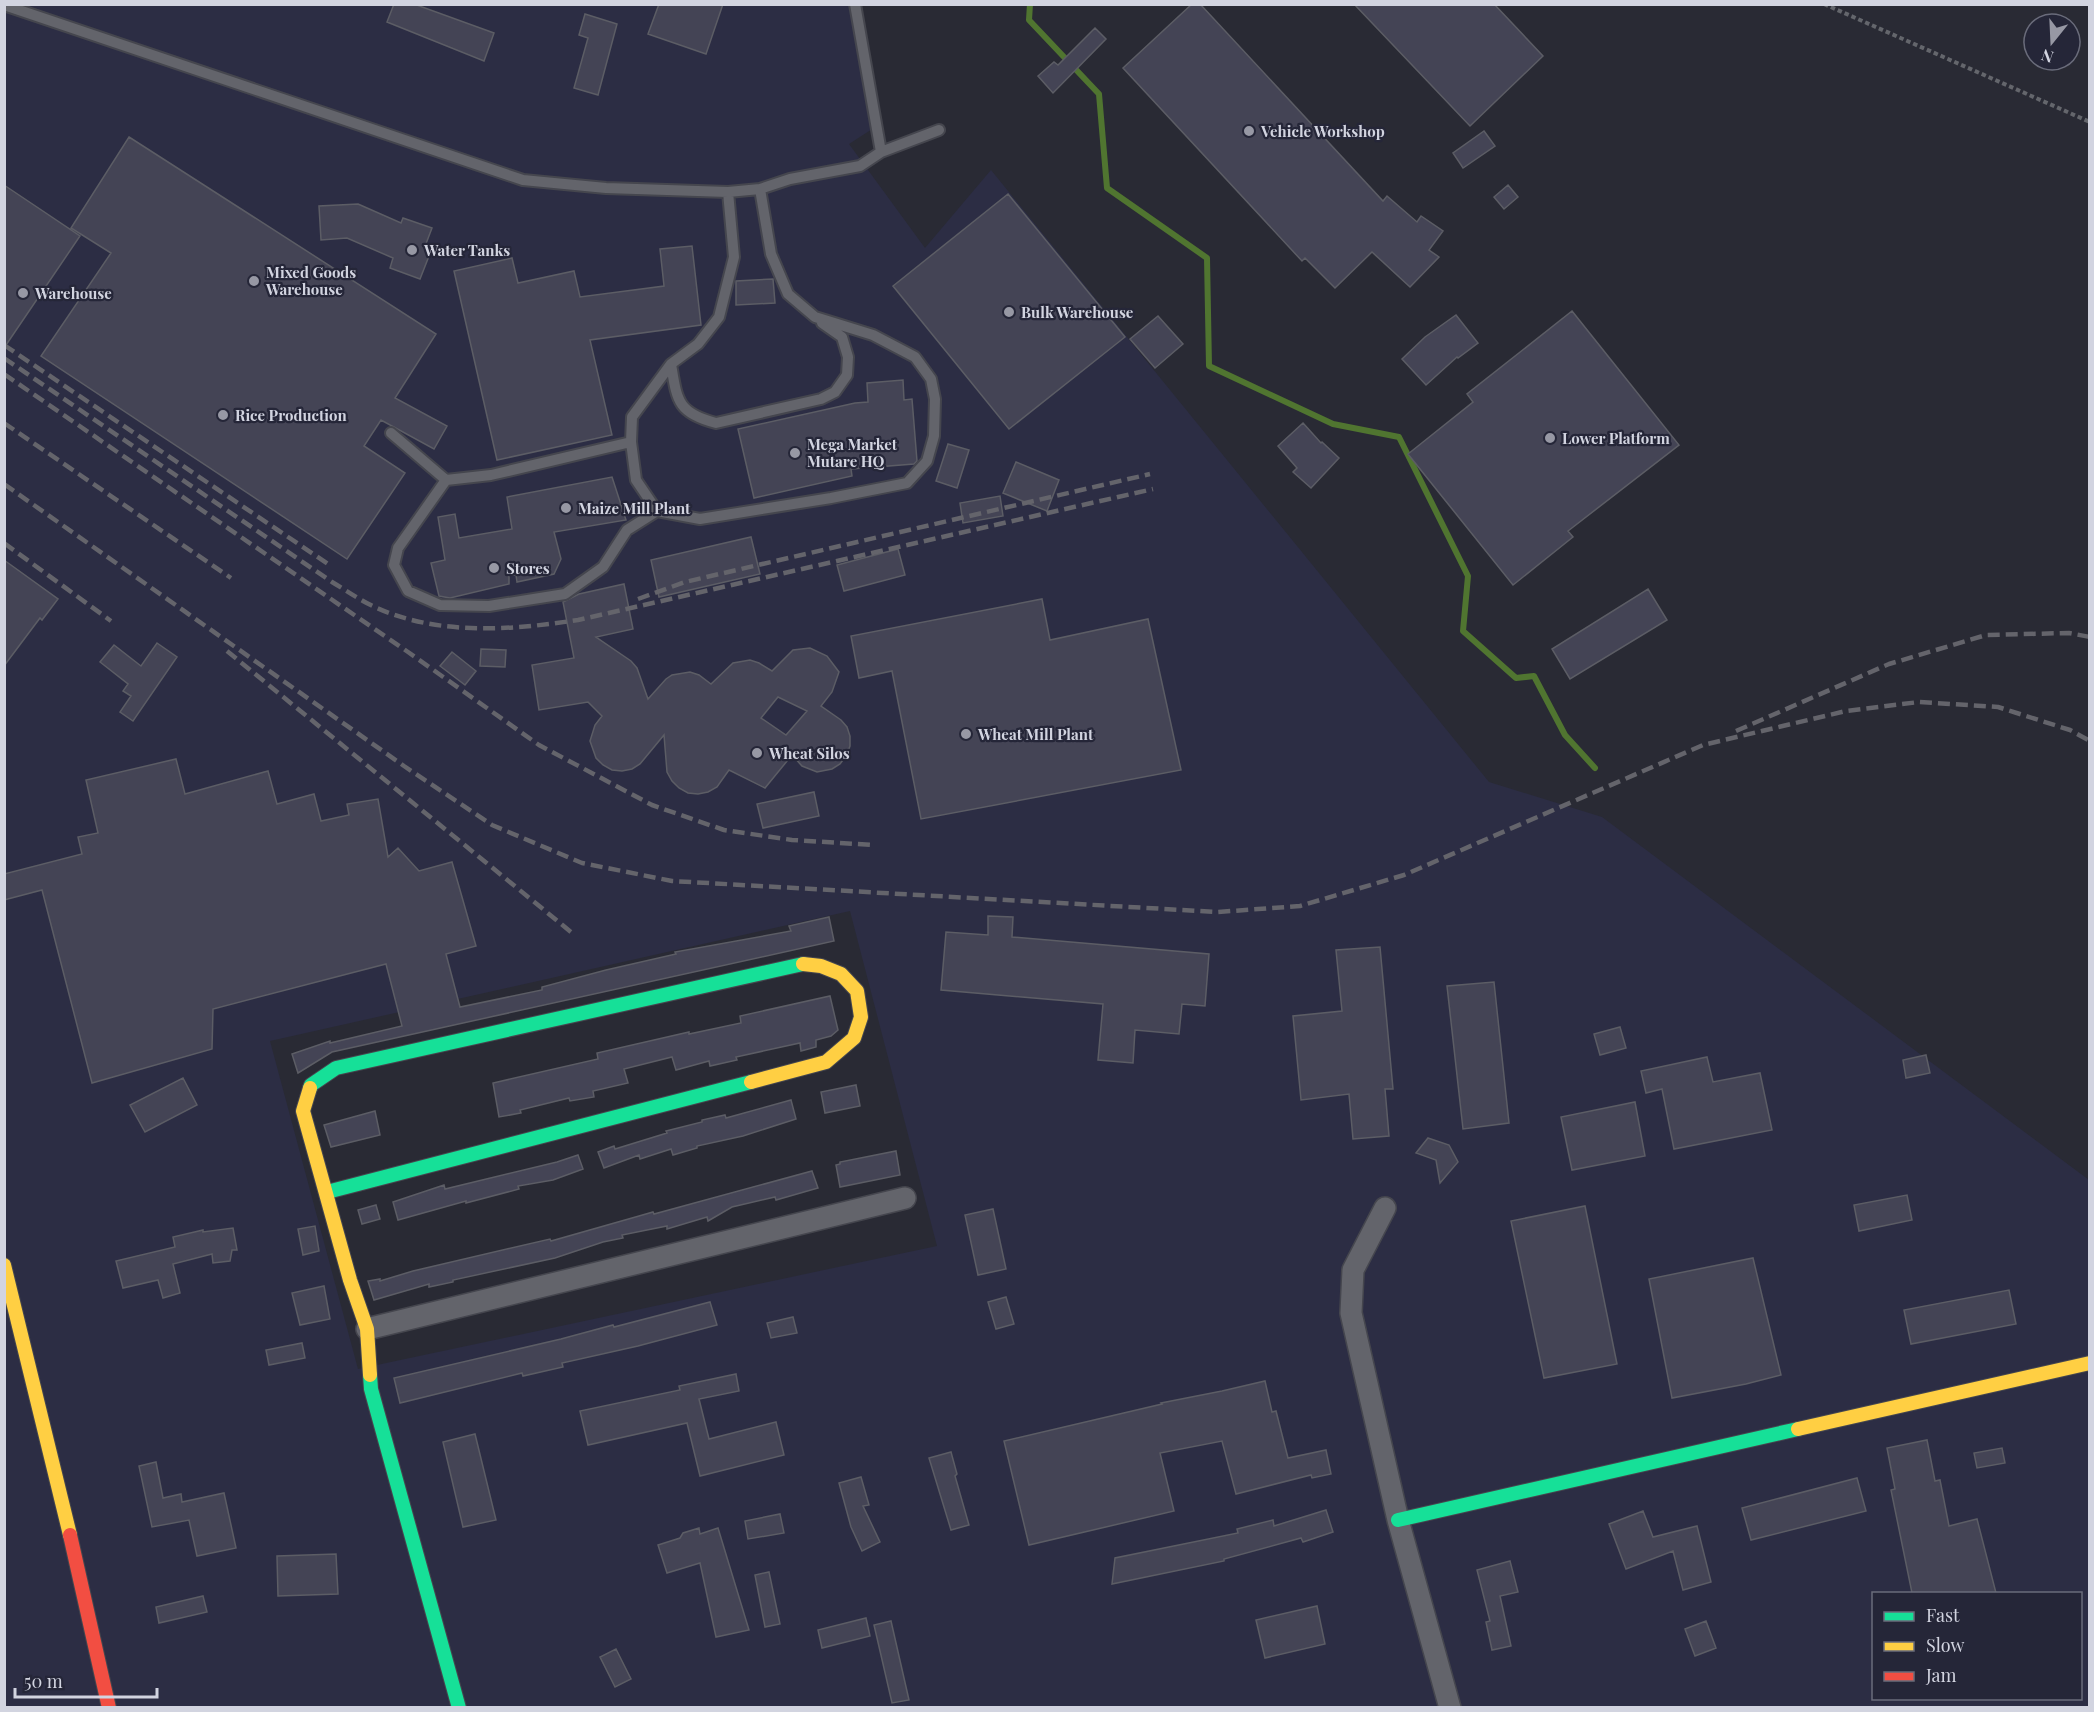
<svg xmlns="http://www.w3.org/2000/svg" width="2094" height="1712" viewBox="0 0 2094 1712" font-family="'Playfair Display',serif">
  <rect width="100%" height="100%" fill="#292a34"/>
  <!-- built -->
  <path fill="#2c2d44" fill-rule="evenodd" d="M5 5H859L880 124 849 144 925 248 991 170 1489 782 1602 817 2089 1180V1707L5 1708ZM850 911 937 1246 358 1369 270 1041ZM1874 1594H2080V1698H1874Z"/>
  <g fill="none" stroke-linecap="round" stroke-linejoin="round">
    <!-- stream -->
    <path stroke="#507530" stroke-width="6" d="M1030 4 1029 20 1099 94 1107 188 1207 258 1209 366 1333 424 1399 437 1468 576 1463 631 1516 678 1534 676 1565 735 1595 768"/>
  </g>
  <!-- building -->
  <path fill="#445" stroke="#5c5d65" stroke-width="1.5" fill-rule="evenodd" d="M394 4H414L494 33 484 61 387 22Z
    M659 4H723L706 54 648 34Z
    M1192 4H1200L1383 201 1387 196 1417 222 1421 216 1443 231 1429 250 1439 257 1410 287 1372 252 1335 288 1305 258 1302 261 1123 68Z
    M1354 4H1494L1543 56 1470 126Z
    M585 14 617 24 598 95 574 88 588 38 579 35Z
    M1095 28 1106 39 1053 93 1038 76 1054 62 1058 65Z
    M1484 131 1495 146 1463 168 1453 153Z
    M129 137 436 334 395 398 447 426 434 449 381 420 364 446 405 473 347 559 41 356 111 253 71 228Z
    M4 185 80 236 4 348Z
    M1508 185 1518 197 1504 209 1494 197Z
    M1008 194 1125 337 1009 429 893 286Z
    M358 204 401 223 403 218 432 228 424 249 431 251 420 279 390 268 393 258 347 238 321 240 319 206Z
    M692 246 701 325 590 340 612 435 497 460 454 271 512 258 518 283 574 271 580 297 664 286 660 249Z
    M773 279 775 303 736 305V281Z
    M1572 311 1679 445 1568 531 1573 537 1513 585 1408 454 1473 402 1467 394Z
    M1456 315 1478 343 1458 358 1457 357 1426 385 1402 359 1425 337Z
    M1158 316 1183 344 1155 368 1130 339Z
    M903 380 904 400 912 399 917 461 914 464 851 469 852 476 754 498 738 429 855 403 868 402 867 383Z
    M1303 423 1321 443 1322 442 1339 458 1311 488 1293 472 1297 468 1278 446Z
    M948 444 969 450 957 488 936 481Z
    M1016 462 1059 480 1047 511 1003 493Z
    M612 477 626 520 554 532 561 559 554 574 517 582 516 575H509V584L450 598 439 596 431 563 445 560 438 517 455 514 459 538 512 529 507 497Z
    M1000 496 1003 516 963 523 960 503Z
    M751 537 760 574 659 597 651 560Z
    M898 549 905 575 844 591 837 565Z
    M4 560 58 599 42 620 40 618 4 666Z
    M624 584 633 629 596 637 631 661 637 668 648 699 666 679 672 675 690 672 699 675 711 684 733 663 750 660 759 663 772 671 793 650 810 648 827 656 839 672 832 692 821 706 841 720 847 727 850 736V746L846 756 840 764 832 769 817 772 802 766 792 755 765 788 729 770 717 787 708 792 698 794 688 793 679 788 672 781 667 772 664 735 640 764 632 769 622 771 612 770 603 765 596 758 590 741 595 725 602 716 588 702 539 710 532 665 574 658 563 602 579 594ZM778 697 807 711 786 735 761 718Z
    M1648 589 1667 620 1570 679 1552 649Z
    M1042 599 1050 640 1148 619 1181 770 921 819 892 671 859 678 851 636Z
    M157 643 177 657 133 721 120 712 131 696 123 691 128 684 100 662 114 645 141 666Z
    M481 649 506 650 505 667 480 666Z
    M452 652 476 671 465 685 440 666Z
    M176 759 185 794 268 771 277 804 314 794 321 821 349 815 347 804 378 799 388 857 398 848 419 871 452 862 476 946 446 954 460 1007 542 990V987L606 970 676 954 675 952 791 931 789 926 829 917 834 941 332 1052 298 1073 292 1054 330 1041V1043L402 1026 386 964 213 1009 212 1049 92 1083 42 890 4 900V874L82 854 78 837 98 833 86 780Z
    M814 792 819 816 763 828 757 804Z
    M988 916 1013 917 1012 937 1209 954 1205 1006 1182 1004 1179 1034 1135 1030 1133 1063 1098 1060 1103 1004 941 990 946 932 988 935Z
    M1380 947 1393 1089H1385L1389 1136 1353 1139 1349 1094 1301 1100 1293 1016 1342 1011 1336 950Z
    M1494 982 1509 1123 1463 1129 1447 986Z
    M830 996 838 1030 831 1036 816 1040V1047L801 1051 800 1043 736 1057 737 1060 710 1066 709 1061 676 1070 672 1057 624 1069 628 1083 593 1091 594 1097 570 1101 569 1098 520 1110 521 1113 499 1117 493 1083 598 1059 597 1053 689 1032V1034L741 1023 740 1016Z
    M1620 1027 1626 1048 1600 1055 1594 1034Z
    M1926 1055 1930 1073 1906 1078 1903 1060Z
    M1707 1057 1713 1082 1760 1073 1772 1130 1674 1149 1662 1089 1646 1093 1641 1071Z
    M183 1078 197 1105 145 1132 130 1105Z
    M856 1085 860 1106 825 1113 821 1092Z
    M791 1100 796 1119 743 1136 697 1146V1148L673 1155 671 1149 640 1159 639 1155 604 1168 598 1152 614 1146 615 1149 667 1133 666 1131 702 1122V1120L725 1115 726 1118Z
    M1635 1102 1645 1156 1572 1170 1561 1117Z
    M375 1111 380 1135 331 1147 324 1125Z
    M1428 1138 1449 1145 1458 1162 1440 1183 1436 1160 1416 1153Z
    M896 1151 900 1175 840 1187 836 1165 840 1164V1162Z
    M578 1155 583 1169 553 1180 518 1186 519 1189 466 1203V1201L398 1220 393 1202 444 1185 445 1189 557 1162Z
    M812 1171 818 1188 776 1200 775 1197 732 1207 708 1221 707 1217 667 1229V1226L622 1235 623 1238 603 1242 555 1258 453 1280V1282L429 1287V1284L374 1300 368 1281 380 1279V1281L413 1271 550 1239 551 1241 639 1216 653 1212 654 1214Z
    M1907 1195 1912 1220 1859 1231 1854 1205Z
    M376 1205 380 1219 362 1224 358 1210Z
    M1585 1206 1617 1364 1544 1378 1511 1221Z
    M993 1209 1006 1269 978 1275 965 1215Z
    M315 1226 319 1251 303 1255 298 1229Z
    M233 1228 237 1250H232L230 1261 213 1263 212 1254 173 1264 180 1293 163 1298 158 1280 123 1288 116 1261 175 1247 173 1237 203 1230V1232Z
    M1753 1258 1781 1375 1746 1384 1672 1398 1649 1279Z
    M324 1286 330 1319 300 1325 292 1293Z
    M2009 1290 2016 1324 1911 1344 1904 1310Z
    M1006 1297 1014 1324 996 1329 988 1302Z
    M710 1302 717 1325 638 1346 562 1363 563 1367 523 1376 522 1373 400 1403 394 1378 561 1339 613 1325 614 1327Z
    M793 1317 797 1333 771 1338 767 1323Z
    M302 1343 305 1358 269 1365 266 1350Z
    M736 1374 739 1391 699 1399 709 1439 776 1422 784 1455 700 1476 687 1423 588 1445 580 1411 680 1390 679 1386Z
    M1265 1381 1272 1412 1276 1411 1288 1458 1326 1450 1331 1474 1312 1478 1311 1475 1236 1494 1222 1441 1160 1453 1174 1511 1029 1545 1004 1441 1162 1404 1161 1403 1222 1391Z
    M475 1434 496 1520 463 1527 443 1442Z
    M1927 1440 1935 1481 1940 1480 1949 1526 1977 1519 1996 1593H1912L1891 1490 1895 1489 1887 1448Z
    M2002 1448 2005 1463 1977 1468 1974 1453Z
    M951 1452 957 1474 955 1476 969 1525 951 1530 929 1458Z
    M156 1462 163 1498 181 1494 182 1502 224 1493 236 1548 197 1556 189 1520 152 1527 139 1466Z
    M861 1477 869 1505 863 1506 880 1542 862 1551 851 1527 839 1483Z
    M1857 1478 1866 1511 1751 1540 1742 1508Z
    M1326 1510 1333 1532 1303 1542 1301 1538 1224 1559V1561L1112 1584 1115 1558 1238 1533 1237 1529 1273 1520 1274 1526Z
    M1643 1511 1653 1537 1697 1526 1711 1582 1683 1590 1673 1551 1626 1569 1609 1524Z
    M780 1514 784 1533 748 1539 745 1521Z
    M699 1528 700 1534 718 1528 749 1630 716 1637 700 1563 667 1573 658 1545 680 1538 683 1533Z
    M336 1554 338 1594 278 1596 277 1556Z
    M1510 1561 1518 1592 1500 1596 1511 1646 1492 1650 1486 1622 1490 1621 1477 1570Z
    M769 1572 780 1624 765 1627 755 1575Z
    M203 1596 207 1612 159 1623 156 1607Z
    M1317 1606 1325 1644 1265 1658 1256 1620Z
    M866 1618 870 1636 822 1648 818 1630Z
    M891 1621 909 1700 892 1703 874 1625Z
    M1706 1621 1716 1648 1695 1656 1685 1629Z
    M616 1649 631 1679 615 1687 600 1657Z"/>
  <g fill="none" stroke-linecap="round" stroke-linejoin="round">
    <!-- lane casing -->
    <g stroke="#45464e" stroke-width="14">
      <path id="lane" d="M855 4 881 152
        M4 5 523 180 606 188 728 192 760 189 790 179 860 166 881 152 939 130
        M728 192 734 257 719 317 698 344 671 364 632 417 631 442 636 480 657 511 700 519 831 498 907 483 927 461 934 436 935 399 931 379 915 357 873 335 815 317 788 294 771 254 760 189
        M671 364C677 400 677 413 716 423L821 399 835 392 847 375 848 357 842 337 822 323
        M391 433 446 480 491 475 631 442
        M446 480 398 548 394 565 408 591 440 605 489 606 565 594 603 567 627 530 657 511"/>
    </g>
    <!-- street casing -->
    <g stroke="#45464e" stroke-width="24">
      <path id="street" d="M1385 1208 1353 1270 1351 1313 1398 1520 1450 1708
        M367 1329 905 1198"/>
    </g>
    <!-- fast casing -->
    <g stroke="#45464e" stroke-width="16">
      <path id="fast" d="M310 1088 311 1085 336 1068 803 964
        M327 1192 751 1082
        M370 1375 371 1389 459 1708
        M1398 1520 1798 1429"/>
    </g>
    <!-- slow casing -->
    <g stroke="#45464e" stroke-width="16">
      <path id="slow" d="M751 1082 826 1062 854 1038 861 1017 857 991 841 974 821 966 803 964
        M310 1088 303 1111 350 1280 367 1329 370 1375
        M4 1265 70 1535
        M1798 1429 2090 1363"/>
    </g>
    <!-- jam casing -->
    <g stroke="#45464e" stroke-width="16">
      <path id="jam" d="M70 1535 109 1708"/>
    </g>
    <!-- path -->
    <path stroke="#64666c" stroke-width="4" stroke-dasharray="4.5 3" stroke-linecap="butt" d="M1824 4 2090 122"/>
    <!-- lane -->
    <use href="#lane" stroke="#63646b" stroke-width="10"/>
    <!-- street -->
    <use href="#street" stroke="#63646b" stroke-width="21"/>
    <!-- fast -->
    <use href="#fast" stroke="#16e098" stroke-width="14"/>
    <!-- slow -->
    <use href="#slow" stroke="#ffcf43" stroke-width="14"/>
    <!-- jam -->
    <use href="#jam" stroke="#f24e42" stroke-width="14"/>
    <!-- rail -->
    <path stroke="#64646b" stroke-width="4.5" stroke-dasharray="12 6" stroke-linecap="butt" d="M4 345 331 566
      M4 358 332 582C347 591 361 601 377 608 440 636 512 630 578 620L1153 489
      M4 374 408 652 539 745 652 805 724 830 792 840 874 845
      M4 423 231 578
      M4 484 404 766 492 825 582 863 672 881 1218 912 1300 906 1404 875 1703 745 1846 711 1919 702 1998 707 2070 730 2090 741
      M4 543 111 621
      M638 599 685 582 1150 474
      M227 651 571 932
      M1736 731 1889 664 1986 635 2069 633 2090 637"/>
  </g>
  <!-- markers -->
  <g fill="#9798a4" stroke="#252638" stroke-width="2">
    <circle cx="1249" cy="131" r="6"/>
    <circle cx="412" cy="250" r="6"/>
    <circle cx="254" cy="281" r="6"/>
    <circle cx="23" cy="293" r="6"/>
    <circle cx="1009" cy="312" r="6"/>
    <circle cx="223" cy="415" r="6"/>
    <circle cx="1550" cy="438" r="6"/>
    <circle cx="795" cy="453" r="6"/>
    <circle cx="566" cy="508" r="6"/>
    <circle cx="494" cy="568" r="6"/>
    <circle cx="966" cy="734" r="6"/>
    <circle cx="757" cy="753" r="6"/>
  </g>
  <g text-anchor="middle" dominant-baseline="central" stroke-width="4.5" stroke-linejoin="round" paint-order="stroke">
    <!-- poi labels -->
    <g font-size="15" font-weight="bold" fill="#d2d4e0" stroke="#252638" text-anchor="start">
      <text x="1261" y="131">Vehicle Workshop</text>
      <text x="424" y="250">Water Tanks</text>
      <text x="266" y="272">Mixed Goods<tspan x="266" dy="17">Warehouse</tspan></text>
      <text x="35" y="293">Warehouse</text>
      <text x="1021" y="312">Bulk Warehouse</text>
      <text x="235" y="415">Rice Production</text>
      <text x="1562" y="438">Lower Platform</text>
      <text x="807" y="444">Mega Market<tspan x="807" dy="17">Mutare HQ</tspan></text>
      <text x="578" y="508">Maize Mill Plant</text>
      <text x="506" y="568">Stores</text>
      <text x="978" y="734">Wheat Mill Plant</text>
      <text x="769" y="753">Wheat Silos</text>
    </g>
  </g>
  <!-- border -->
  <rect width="2094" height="1712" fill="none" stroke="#d2d4e0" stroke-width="12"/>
  <!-- legend -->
  <rect x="1872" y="1592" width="210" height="108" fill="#252638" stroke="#6a6c7b" stroke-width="1.5"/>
  <rect x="1884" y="1612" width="30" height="9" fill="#16e098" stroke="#6a6c7b" stroke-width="1.5"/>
  <text x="1926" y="1622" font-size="18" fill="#d2d4e0">Fast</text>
  <rect x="1884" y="1642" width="30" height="9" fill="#ffcf43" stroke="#6a6c7b" stroke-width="1.5"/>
  <text x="1926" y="1652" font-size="18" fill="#d2d4e0">Slow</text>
  <rect x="1884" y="1672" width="30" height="9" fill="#f24e42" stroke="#6a6c7b" stroke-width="1.5"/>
  <text x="1926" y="1682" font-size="18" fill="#d2d4e0">Jam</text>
  <!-- north arrow -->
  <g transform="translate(2052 42) rotate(198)"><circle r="28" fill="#252638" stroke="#6a6c7b" stroke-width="1.5"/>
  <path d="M0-4.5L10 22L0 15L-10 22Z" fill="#9798a4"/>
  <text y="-9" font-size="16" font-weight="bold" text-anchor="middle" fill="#d2d4e0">N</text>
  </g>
  <!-- scale -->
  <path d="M15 1688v9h142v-9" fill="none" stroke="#d2d4e0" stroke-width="3"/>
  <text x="24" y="1688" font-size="18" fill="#d2d4e0" stroke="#252638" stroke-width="4.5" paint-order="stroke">50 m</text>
</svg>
